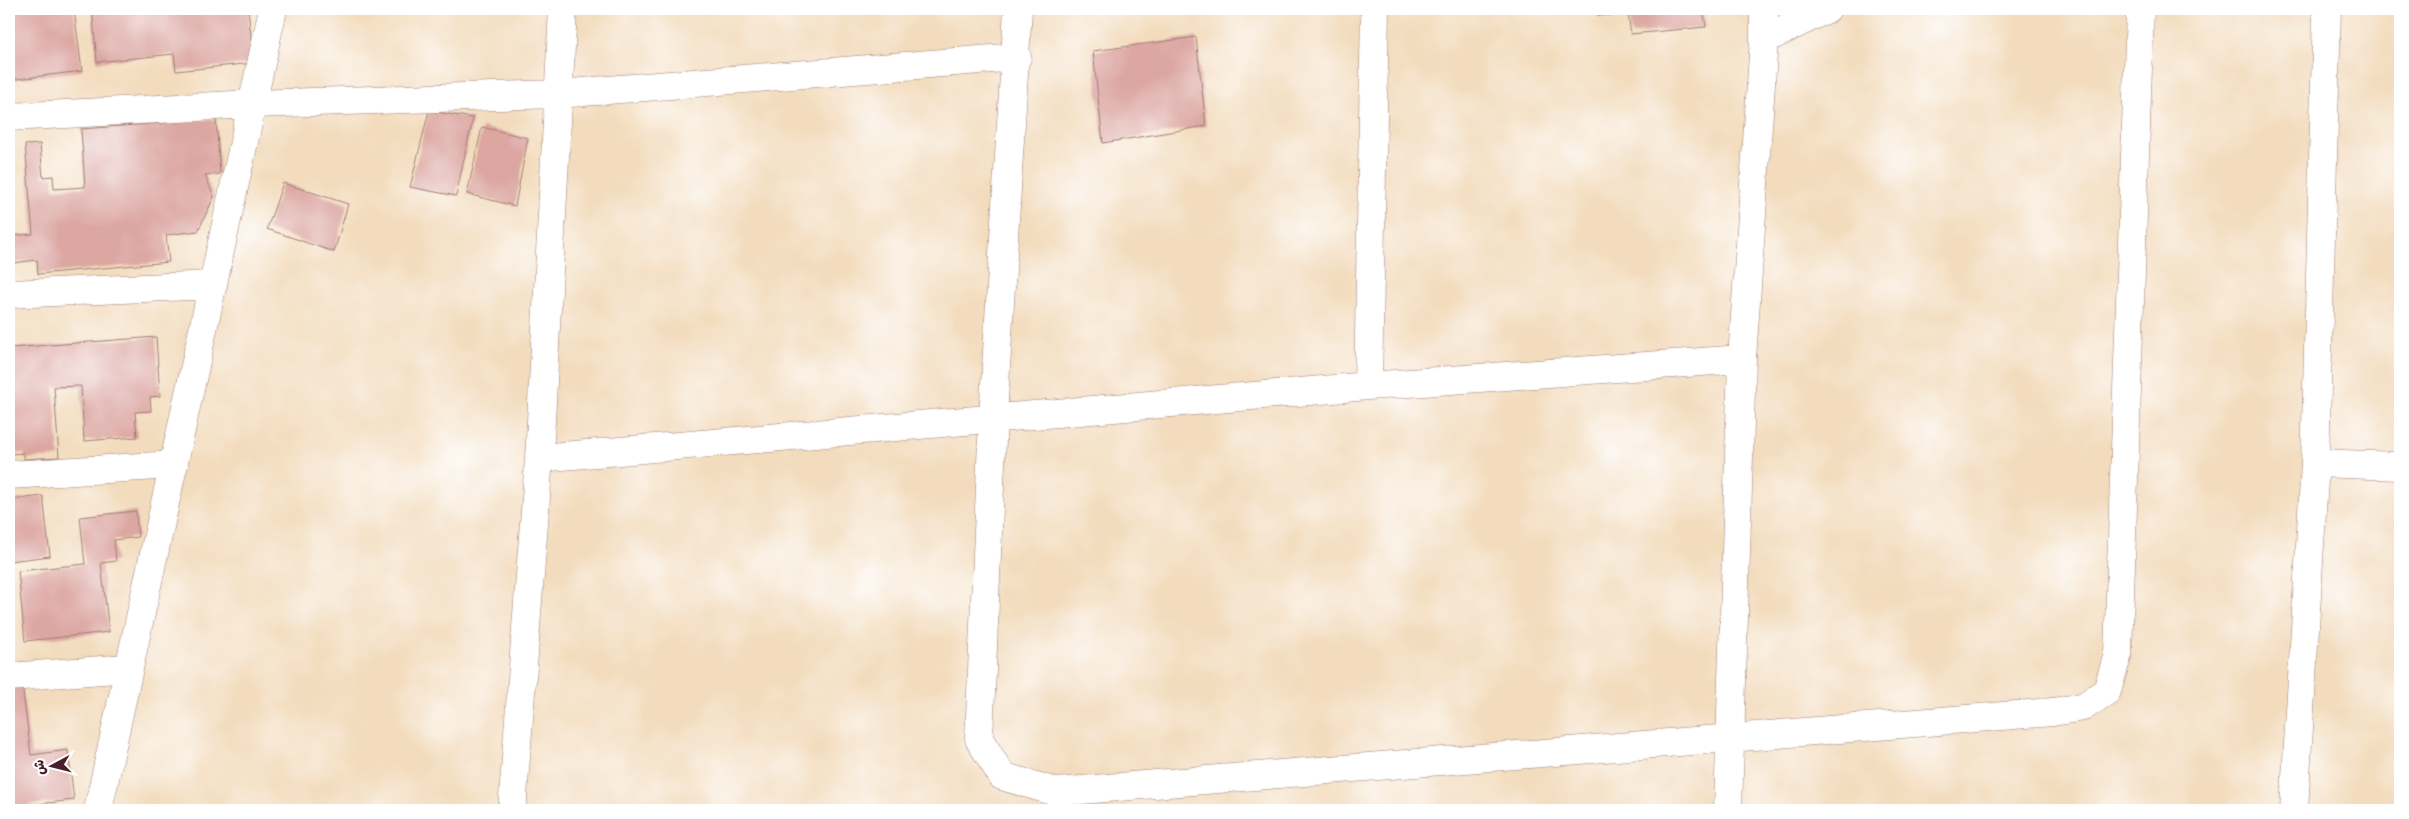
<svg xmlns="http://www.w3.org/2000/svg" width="2409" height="819" viewBox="0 0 2409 819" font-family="Mynerve,'Playpen Sans Arabic',sans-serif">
  <rect width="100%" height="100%" fill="#fff"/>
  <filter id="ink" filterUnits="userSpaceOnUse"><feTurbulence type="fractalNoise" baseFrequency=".02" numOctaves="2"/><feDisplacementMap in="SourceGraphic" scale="10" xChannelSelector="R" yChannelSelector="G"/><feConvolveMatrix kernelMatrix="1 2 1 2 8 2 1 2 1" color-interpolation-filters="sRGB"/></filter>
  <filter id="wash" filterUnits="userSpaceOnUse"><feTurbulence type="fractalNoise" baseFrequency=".0096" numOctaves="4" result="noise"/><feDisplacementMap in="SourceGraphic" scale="20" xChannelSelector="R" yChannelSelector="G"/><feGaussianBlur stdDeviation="1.12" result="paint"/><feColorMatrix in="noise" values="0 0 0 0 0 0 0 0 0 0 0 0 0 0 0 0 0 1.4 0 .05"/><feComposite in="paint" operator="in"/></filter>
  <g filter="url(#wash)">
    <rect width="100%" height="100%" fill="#f3dcbd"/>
    <g id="blocks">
      <!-- building -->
      <path fill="#dca6a1" d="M9 9H74L82 71 9 80Z
        M92 9H248L254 63 176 71 174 54 97 62Z
        M1597 9H1703L1706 27 1631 34 1628 14 1598 16Z
        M1196 37 1206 126 1103 143 1093 51Z
        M429 111 473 118 456 196 410 187Z
        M216 119 220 174 205 175 214 197 198 231 166 235 169 262 38 274 37 260 13 263V267L9 268V236L33 234 25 145 40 144 43 177 53 176 54 189 85 187 81 129Z
        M482 127 528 138 515 206 467 194Z
        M9 144 16 203 9 204Z
        M283 183 348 204 334 252 267 229Z
        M156 337 160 396 150 397 151 411 135 412 137 437 84 441 81 386 54 387 59 457 24 459V453L9 454V348Z
        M43 496 50 556 9 561V500Z
        M136 511 138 537 114 540 116 561 101 563 109 632 25 641 18 571 85 564 80 517Z
        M22 684 31 755 68 750 74 800 30 805 31 810H9V686Z"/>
    </g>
  </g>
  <g filter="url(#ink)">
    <use href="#blocks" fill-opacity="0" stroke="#9e7e74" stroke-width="1"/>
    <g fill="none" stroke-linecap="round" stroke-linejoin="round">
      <!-- minor casing -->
      <g stroke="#9e7e74" stroke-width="29">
        <path id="minor" d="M1018 9 993 417 979 739 1002 776 1056 792 2053 712 2083 707 2107 691 2118 654 2140 9
          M1764 40 1827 9
          M9 117 253 104 558 94 1017 57
          M9 294 213 285
          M1368 386 1375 9
          M539 458 1368 386 1742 359
          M2315 463 2400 466
          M9 475 174 465
          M9 677 129 668
          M98 810 273 9
          M512 810 539 458 563 9
          M1728 810 1742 359 1764 40V9
          M2294 810 2315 463 2327 9"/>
      </g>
      <!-- minor -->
      <use href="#minor" stroke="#fff" stroke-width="28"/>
    </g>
  </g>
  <!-- margin -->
  <rect width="2409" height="819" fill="none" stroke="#fff" stroke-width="30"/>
  <!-- north arrow -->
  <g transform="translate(52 766) rotate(263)" stroke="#ffffff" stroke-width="4" paint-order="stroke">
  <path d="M0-4L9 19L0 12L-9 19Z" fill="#4a1f2b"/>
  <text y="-8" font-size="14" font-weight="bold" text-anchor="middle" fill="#4a1f2b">ش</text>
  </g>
</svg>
